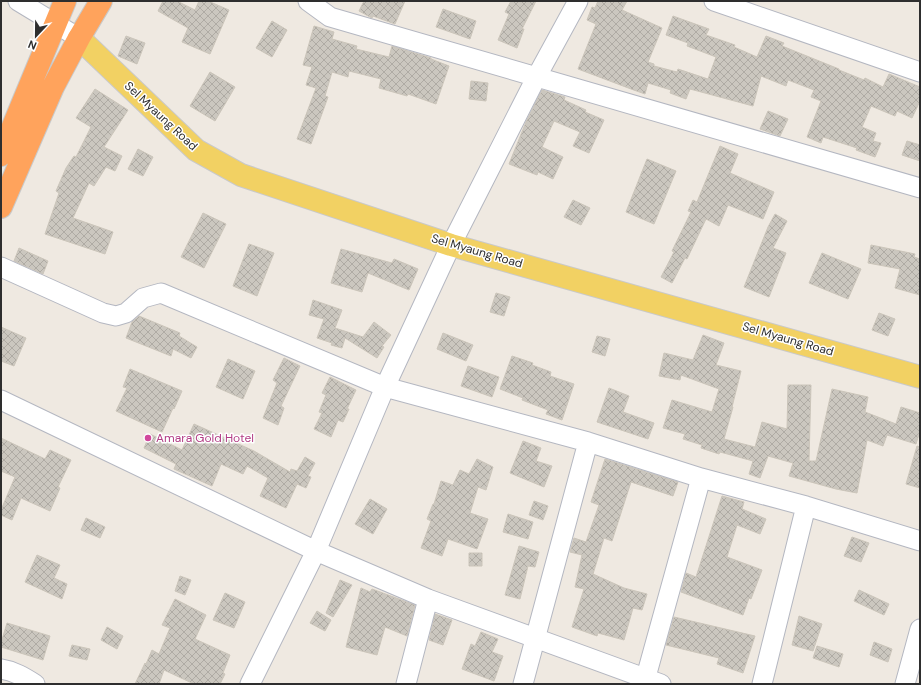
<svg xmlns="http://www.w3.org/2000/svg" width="921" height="685" viewBox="0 0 921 685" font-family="'DM Sans',sans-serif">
  <defs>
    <pattern id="building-cross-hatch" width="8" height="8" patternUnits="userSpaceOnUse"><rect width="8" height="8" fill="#cbc7bf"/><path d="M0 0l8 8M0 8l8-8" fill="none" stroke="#afaba4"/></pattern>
  </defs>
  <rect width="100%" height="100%" fill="#efe9e1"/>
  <!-- building -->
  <path fill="url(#building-cross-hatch)" stroke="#cbc5ba" d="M163 1H177L195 10 199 1H208L229 10 210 54 182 42 188 28 158 11Z
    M364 1H405L395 24 373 16 372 18 370 17 359 11Z
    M511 1H536L522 29H524L517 48 498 40 509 14 505 12Z
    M598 1H627L622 10 662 28 648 62 654 64V66L677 72 678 69 708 79 716 57 687 46 688 43 666 35 673 16 709 29 706 35 735 45 734 47 757 57 766 36 784 43 782 46 839 69V70L864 80 865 78 883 87 889 74 920 87V101L912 118 897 111 895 116 871 106 862 127 876 133 873 141 881 143 875 157 856 150 857 148 823 137 821 143 807 137 821 101 811 97 814 90 788 80 786 86 761 76 753 106 690 89 686 99 670 93 671 90 648 83 645 94 631 89 578 69 596 24 587 20 592 7 595 8Z
    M443 9 476 21 470 39 436 27Z
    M272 21 287 30 272 57 256 48Z
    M314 26 334 32 332 39 357 46 356 49 389 57 392 46 431 58V59L449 66 436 104 408 94 407 96 379 88 381 79 349 71 348 77 332 72 325 96 328 97 311 144 297 139 316 88 306 85 312 67 303 65Z
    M126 36 145 43 137 64 118 56Z
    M210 72 235 87 215 121 190 106Z
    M471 81 488 83 486 101 469 99Z
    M95 89 128 110 104 147 122 156 115 171 106 167 94 186 89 183 73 218 113 232 105 254 45 234 59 193 56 191 66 168 74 156 76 157 91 127 76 118Z
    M542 90 565 97 564 100 586 110 585 112 604 120 589 153 573 146 580 132 554 121 542 147 563 157 553 179 538 172 537 175 509 164 526 122Z
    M768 111 788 119 780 136 760 129Z
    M907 141 920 145V161L902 155Z
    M720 146 738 154 730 173 774 192 763 219 728 205 719 226 706 219 687 259 685 258 672 283 661 277 674 252 672 251 691 212 688 211 693 200 697 202Z
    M138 149 153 157 143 176 128 169Z
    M647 159 676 171 654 224 626 212Z
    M573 200 590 208 581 225 564 217Z
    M203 213 226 224 204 268 181 257Z
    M775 214 787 221 773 248 786 253 769 297 744 287 768 227Z
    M249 244 274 253 257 296 233 286Z
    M871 245 915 254 914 257 920 259V295L895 288 900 269 868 263Z
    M19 248 48 261 43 274 14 261Z
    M341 249 392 263 394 259 418 269 409 290 368 273 362 292 331 283Z
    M822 253 861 269 848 299 809 283Z
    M496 293 510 297 504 316 490 312Z
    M313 300 342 310 335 328 363 337 374 322 391 335 382 346 384 347 377 358 345 338 342 348 331 345 332 343 317 338 324 319 309 315Z
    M879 313 895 319 888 336 872 330Z
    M139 316 180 333 179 336 197 347 191 358 173 349 171 356 126 338 132 322Z
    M1 327 26 338 14 366 1 361Z
    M443 333 473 345 466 361 437 349Z
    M703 335 724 343 716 365 741 371 732 407H733L724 439 755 447 762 422 787 429 788 385H811L809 461H816L832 389 868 397 865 412 896 424 901 407 920 413V431L916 444 887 435 883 446 867 440 857 493 836 489 789 476 793 463 768 456 760 478 749 474 753 461 720 452 719 454 701 448 702 445 683 439 685 434 663 428 672 400 712 412 719 389 681 375 680 380 659 376 664 353 693 360Z
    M597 336 610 339 605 356 592 352Z
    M512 356 533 363 532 365 551 372 550 376 574 384 562 420 546 414 548 410 522 400 523 398 500 389Z
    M284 358 300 366 281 406 284 408 278 425 263 418 277 383 273 380Z
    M228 359 255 371 243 399 216 387Z
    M468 366 499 377 492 397 461 386Z
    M130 369 182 391 174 409 173 408 162 432 116 411 127 388 123 387Z
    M330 377 356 390 347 409H349L343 422 338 420 331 437 314 429 322 413 319 412 326 395 322 393Z
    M609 388 629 396 623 412 654 423 648 439 597 422Z
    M194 424 254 451 290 472 291 469 297 471 305 457 315 463 308 476 311 477 306 488 297 484 286 508 260 496 268 478 247 466 243 474 221 464 212 486 174 469 176 464 144 448 150 434 182 450Z
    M1 438 45 459 50 450 71 460 58 487 60 488 50 511 21 498 12 520 1 515V510L15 477 1 471Z
    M523 441 541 448 536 461 552 466 544 487 510 473Z
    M917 446 920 447V488L906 484Z
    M477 459 493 467 486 490 478 487 470 513 488 519 477 549 448 539 442 556 421 548 431 521 427 519 433 504H434L441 481 453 485 460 470 469 474Z
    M605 459 678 482 673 496 631 482 612 541 604 538 593 574 624 588 647 594 642 610 633 608 624 640 598 633 597 636 572 627 584 589 575 587 582 555 570 552 574 538 586 542 599 505 591 502Z
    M722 496 744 502 742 509 766 519 760 534 737 525 727 557 762 570 751 599 749 598 743 615 681 592 686 573 696 577Z
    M370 499 387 509 373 534 355 524Z
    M534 501 548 506 543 520 529 515Z
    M508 514 533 522 528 539 503 532Z
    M86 518 105 527 100 538 81 530Z
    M852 537 869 543 861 562 844 556Z
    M519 546 539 552 535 567 528 566 520 599 505 595Z
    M469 553H482V566H469Z
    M37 555 60 565 54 578 67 584 62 599 25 582Z
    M180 576 191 580 185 595 175 591Z
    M340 580 352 585 333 617 326 613Z
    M361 588 370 592 372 589 415 605 407 636 385 627 377 655 346 647Z
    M859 590 889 604 884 615 854 601Z
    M225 593 245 602 234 628 213 620Z
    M175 599 206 615 195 639 230 655 223 673 225 674 220 684H194L164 670 159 684H135L145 663 146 664 152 650 159 654 170 628 162 625Z
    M317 611 331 620 325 631 310 623Z
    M435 614 452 620 443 645 429 640Z
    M799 616 822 624 813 651 792 645Z
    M674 617 755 636 743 673 717 664 719 658 666 645Z
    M7 623 50 636 43 660 1 647V643Z
    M107 627 123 636 117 649 101 640Z
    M481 632 498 639 492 652 503 656 494 681 462 669 471 644 475 646Z
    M874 642 892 649 888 662 870 655Z
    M72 645 90 649 87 660 69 656Z
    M817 646 843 654 839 667 813 658Z"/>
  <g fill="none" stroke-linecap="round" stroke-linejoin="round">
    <!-- minor casing -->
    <g stroke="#b4b7c1" stroke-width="21">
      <path id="minor" d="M18 1 79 38
        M308 1 330 17 920 188
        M714 1 920 72
        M1 267 103 313 116 316 126 313 143 298 161 293 385 387 588 442 701 478 806 506 920 541
        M1 400 316 551 428 599 661 684
        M1 669C14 671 24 677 35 684
        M250 684 316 551 385 387 451 245 537 76 578 1
        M406 684 428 599
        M523 684 588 442
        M644 684 701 478
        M762 684 806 506
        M905 684 920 629"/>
    </g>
    <!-- major casing -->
    <g stroke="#c9c9c9" stroke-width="24">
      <path id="major" d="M79 38 196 150 241 175 451 245 920 377"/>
    </g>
    <!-- highway casing -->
    <g stroke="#c9c9c9" stroke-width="24">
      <path id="highway" d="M1 155 65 1
        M1 207 53 87 79 38 101 1"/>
    </g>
    <!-- minor -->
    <use href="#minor" stroke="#fff" stroke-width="19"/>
    <!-- major -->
    <use href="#major" stroke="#f2d163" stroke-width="22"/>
    <!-- highway -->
    <use href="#highway" stroke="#ffa35c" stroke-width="22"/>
  </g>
  <!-- markers -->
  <circle fill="#d1479c" stroke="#fff" stroke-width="1.5" cx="148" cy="438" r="4"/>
  <g text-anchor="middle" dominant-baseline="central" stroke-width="3" stroke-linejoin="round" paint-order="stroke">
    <!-- street labels -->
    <g font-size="12" fill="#2e2e2e" stroke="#fff">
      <text transform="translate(161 116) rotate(43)">Sel Myaung Road</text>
      <text transform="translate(477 251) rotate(16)">Sel Myaung Road</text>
      <text transform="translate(788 339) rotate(16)">Sel Myaung Road</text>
    </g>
    <!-- hotel labels -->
    <g font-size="12" fill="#b23c85" stroke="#fff" text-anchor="start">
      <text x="156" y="438">Amara Gold Hotel</text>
    </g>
  </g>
  <!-- border -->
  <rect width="921" height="685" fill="none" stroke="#2e2e2e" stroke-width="4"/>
  <!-- north arrow -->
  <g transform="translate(36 36) rotate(202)" stroke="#ffffff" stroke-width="3" paint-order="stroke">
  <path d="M0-3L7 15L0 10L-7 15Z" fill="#2e2e2e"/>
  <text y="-6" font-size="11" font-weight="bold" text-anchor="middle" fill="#2e2e2e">N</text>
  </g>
</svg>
